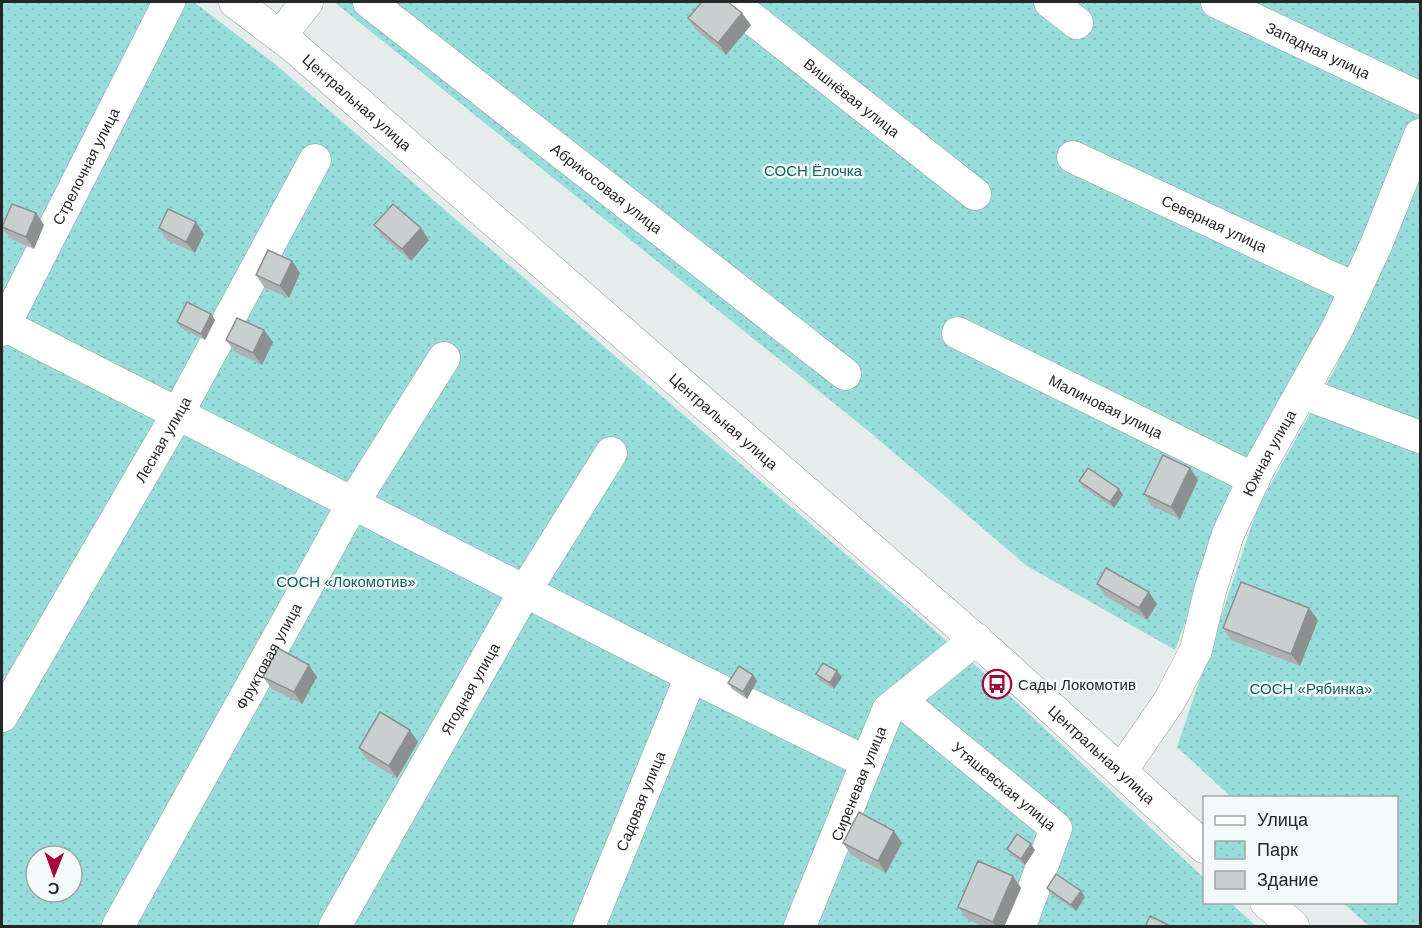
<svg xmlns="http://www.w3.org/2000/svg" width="1422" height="928" viewBox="0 0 1422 928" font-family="Arial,sans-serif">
  <defs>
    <pattern id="park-dots" width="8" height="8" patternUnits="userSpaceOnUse" patternTransform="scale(1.5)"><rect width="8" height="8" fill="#97dddb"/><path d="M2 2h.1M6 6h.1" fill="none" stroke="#82bebc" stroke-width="1.8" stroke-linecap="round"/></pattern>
  </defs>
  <rect width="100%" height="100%" fill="#e6ecec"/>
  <!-- park -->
  <path fill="url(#park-dots)" fill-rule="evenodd" d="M2 2H194L275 64 997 684 1204 878V902L1231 903 1256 926H2ZM36 856H72V892H36Z
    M334 2H1420V117L1355 272 1220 528 1175 650 1027 566 866 429Z
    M1420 171V926H1369L1343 903 1396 902V798L1231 797 1177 747 1258 507 1337 365Z"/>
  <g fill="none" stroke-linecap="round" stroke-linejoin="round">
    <!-- minor casing -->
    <g stroke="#9a9f9f" stroke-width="33">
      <g id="minor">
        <path id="s1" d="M235 2 293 46 992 654 1204 847"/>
        <path id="s2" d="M369 2 845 374"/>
        <path id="s3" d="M731 2 975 194"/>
        <path d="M1050 2 1077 23"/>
        <path id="s4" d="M1217 2 1420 98"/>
        <path d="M280 36 307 2"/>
        <path id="s5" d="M1073 157 1356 289"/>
        <path d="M2 324 691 676 866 762"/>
        <path id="s6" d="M2 330 169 2"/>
        <path id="s7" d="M958 333 1254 479"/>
        <path d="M1303 393 1420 437"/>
        <path id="s8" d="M900 700 1056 828 1020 926"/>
        <path id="s9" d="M2 716 178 413 315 160"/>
        <path id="s10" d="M1121 771 1170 700 1196 650 1210 591 1228 534 1258 470 1337 329 1376 245 1420 135"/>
        <path d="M1266 902 1293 926"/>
        <path id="s11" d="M118 926 353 503 444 358"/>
        <path id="s12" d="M335 926 525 591 611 453"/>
        <path id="s13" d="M589 926 691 676"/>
        <path id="s14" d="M800 926 888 710 976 639"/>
      </g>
    </g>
    <!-- minor -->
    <use href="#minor" stroke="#fff" stroke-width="32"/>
  </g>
  <!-- wall -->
  <path fill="#adb1b1" d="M688 18 751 25 726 55 696 30Z
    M36 213 44 225 34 249 11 239 2 227Z
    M374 225 429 240 411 261 383 237Z
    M159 228 204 234 195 253 167 240Z
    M292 261 300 273 289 298 264 287 256 275Z
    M211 314 215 320 205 340 181 328 177 322Z
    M264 330 273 342 262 365 235 352 226 340Z
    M1190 468 1198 480 1180 519 1152 506 1144 494Z
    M1079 481 1119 489 1123 495 1114 508 1083 487Z
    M1097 584 1157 604 1147 620 1105 596Z
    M1318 620 1300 666 1231 640 1223 628Z
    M837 671 842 677 834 689 820 681 816 674Z
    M753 675 757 681 747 699 732 689 728 683Z
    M263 677H317L302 704 272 689Z
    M418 742 397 778 367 760 359 748Z
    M843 843H902L886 873 851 855Z
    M1031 844 1035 850 1025 865 1011 855 1007 849Z
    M1013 876 1021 888 1004 927H985L967 919 958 907Z
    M1047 888 1085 897 1076 911 1051 894Z"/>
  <!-- shaded-wall -->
  <path fill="#8d9090" d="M742 13 751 25 726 55 718 43Z
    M36 213 44 225 34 249 26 237Z
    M196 222 204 234 195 253 186 242Z
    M421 228 429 240 411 261 402 249Z
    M292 261 300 273 289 298 280 286Z
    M211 314 215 320 205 340 201 334Z
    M264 330 273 342 262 365 253 353Z
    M1190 468 1198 480 1180 519 1171 507Z
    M1119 489 1123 495 1114 508 1110 502Z
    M1149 592 1157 604 1147 620 1139 608Z
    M1309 608 1318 620 1300 666 1291 654Z
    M309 665 317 677 302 704 294 692Z
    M837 671 842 677 834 689 830 683Z
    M753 675 757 681 747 699 743 692Z
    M410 730 418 742 397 778 389 766Z
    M894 831 902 843 886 873 878 861Z
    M1031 844 1035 850 1025 865 1021 859Z
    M1013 876 1021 888 1004 927H996L993 922Z
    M1081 891 1085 897 1076 911 1071 905Z"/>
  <!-- building -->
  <path fill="#c9cece" stroke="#8d9090" stroke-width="1.5" d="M702 2H728L742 13 718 43 688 18Z
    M12 204 36 213 26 237 2 227Z
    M393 204 421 228 402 249 374 225Z
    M168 209 196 222 186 242 159 228Z
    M268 250 292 261 280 286 256 275Z
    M187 302 211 314 201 334 177 322Z
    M237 318 264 330 253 353 226 340Z
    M1163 455 1190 468 1171 507 1144 494Z
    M1088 468 1119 489 1110 502 1079 481Z
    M1106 568 1149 592 1139 608 1097 584Z
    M1241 582 1309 608 1291 654 1223 628Z
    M278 648 309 665 294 692 263 677Z
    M823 663 837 671 830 683 816 674Z
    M739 666 753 675 743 692 728 683Z
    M380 712 410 730 389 766 359 748Z
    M859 812 894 831 878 861 843 843Z
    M1017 834 1031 844 1021 859 1007 849Z
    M978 861 1013 876 993 922 958 907Z
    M1056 874 1081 891 1071 905 1047 888Z
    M1150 916 1172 927H1145Z"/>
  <!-- icons -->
  <defs>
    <g id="bus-ring" transform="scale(1.5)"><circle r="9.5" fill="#f4f9f9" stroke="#a4073a" stroke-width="1.5"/><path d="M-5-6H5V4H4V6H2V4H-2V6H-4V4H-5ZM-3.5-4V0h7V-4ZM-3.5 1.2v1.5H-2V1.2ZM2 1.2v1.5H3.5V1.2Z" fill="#a4073a"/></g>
  </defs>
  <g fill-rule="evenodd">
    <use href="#bus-ring" x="997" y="684"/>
  </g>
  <g text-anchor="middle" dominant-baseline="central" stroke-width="5" stroke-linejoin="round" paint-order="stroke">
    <!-- street labels -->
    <g font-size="15" fill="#262828" stroke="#f4f9f9">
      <text stroke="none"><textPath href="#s4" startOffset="112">Западная улица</textPath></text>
      <text stroke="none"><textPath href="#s3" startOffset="154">Вишнёвая улица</textPath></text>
      <text stroke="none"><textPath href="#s1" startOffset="158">Центральная улица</textPath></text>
      <text stroke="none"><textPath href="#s6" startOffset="184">Стрелочная улица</textPath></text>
      <text stroke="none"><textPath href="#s2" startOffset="302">Абрикосовая улица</textPath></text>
      <text stroke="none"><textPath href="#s5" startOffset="156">Северная улица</textPath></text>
      <text stroke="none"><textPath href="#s7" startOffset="165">Малиновая улица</textPath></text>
      <text stroke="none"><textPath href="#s1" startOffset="644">Центральная улица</textPath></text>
      <text stroke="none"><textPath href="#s9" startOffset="320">Лесная улица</textPath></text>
      <text stroke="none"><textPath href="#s10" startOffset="354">Южная улица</textPath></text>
      <text stroke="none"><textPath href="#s11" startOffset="309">Фруктовая улица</textPath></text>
      <text stroke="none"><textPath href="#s12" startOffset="273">Ягодная улица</textPath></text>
      <text stroke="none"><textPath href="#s1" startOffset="1148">Центральная улица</textPath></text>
      <text stroke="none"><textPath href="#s14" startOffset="154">Сиреневая улица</textPath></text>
      <text stroke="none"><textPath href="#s8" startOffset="135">Утяшевская улица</textPath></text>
      <text stroke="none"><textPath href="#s13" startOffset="135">Садовая улица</textPath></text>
    </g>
    <!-- park labels -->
    <g font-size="15" fill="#146261" stroke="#f4f9f9">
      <text x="813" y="170">СОСН Ёлочка</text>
      <text x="346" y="581">СОСН «Локомотив»</text>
      <text x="1311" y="688">СОСН «Рябинка»</text>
    </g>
    <!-- poi labels -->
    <g font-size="15" fill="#262828" stroke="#f4f9f9" text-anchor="start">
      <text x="1018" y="684">Сады Локомотив</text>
    </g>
  </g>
  <!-- border -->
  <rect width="1422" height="928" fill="none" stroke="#262828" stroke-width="6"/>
  <!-- legend -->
  <rect x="1203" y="796" width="195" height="108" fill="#f4f9f9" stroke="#a2a5a5" stroke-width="1.5"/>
  <rect x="1215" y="816" width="30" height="9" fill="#ffffff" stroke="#a2a5a5" stroke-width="1.5"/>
  <text x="1257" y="826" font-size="18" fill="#262828">Улица</text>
  <rect x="1215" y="841" width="30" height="18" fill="url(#park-dots)" stroke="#a2a5a5" stroke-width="1.5"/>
  <text x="1257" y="856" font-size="18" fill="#262828">Парк</text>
  <rect x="1215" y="871" width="30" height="18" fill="#c9cece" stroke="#a2a5a5" stroke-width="1.5"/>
  <text x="1257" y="886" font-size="18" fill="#262828">Здание</text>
  <!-- north arrow -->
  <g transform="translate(54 874) rotate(181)"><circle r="28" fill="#f4f9f9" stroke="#a2a5a5" stroke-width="1.5"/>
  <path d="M0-4.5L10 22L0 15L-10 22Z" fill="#a4073a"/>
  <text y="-9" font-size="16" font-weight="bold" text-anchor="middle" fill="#262828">С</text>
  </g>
</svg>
